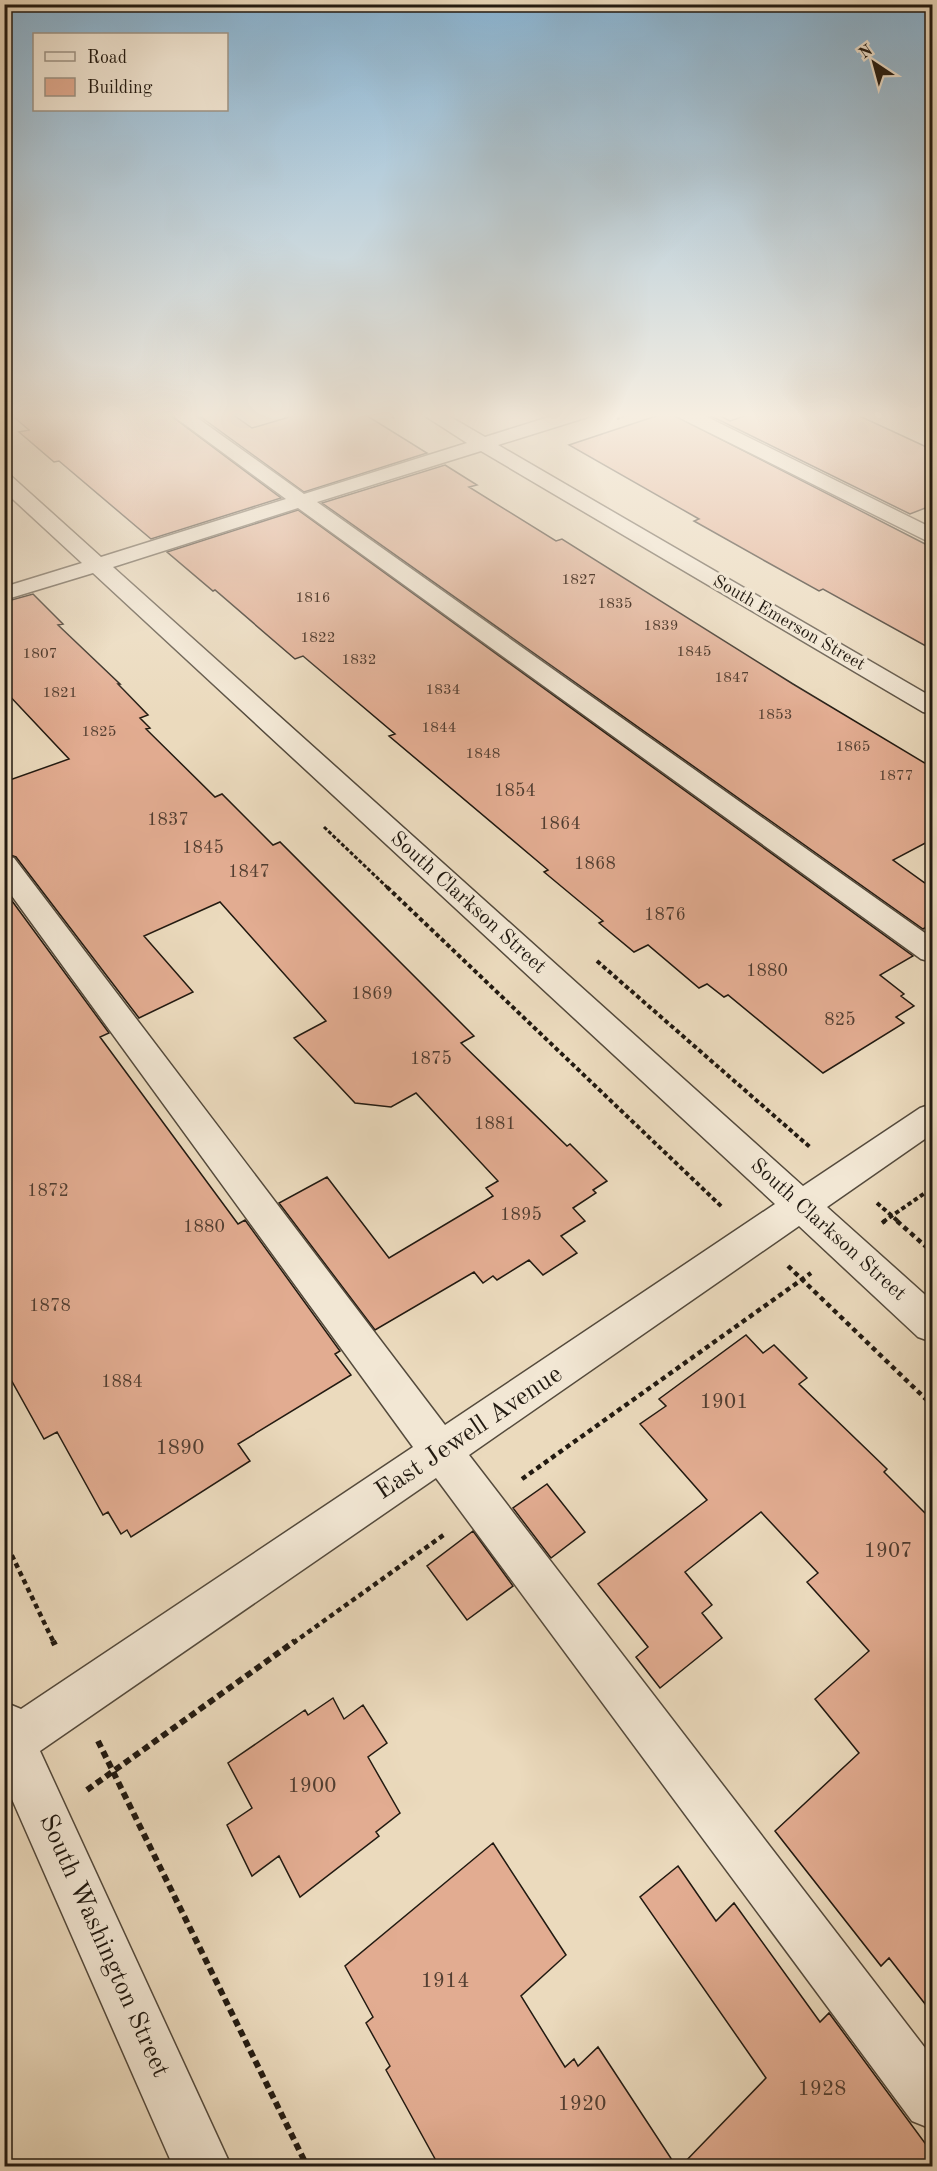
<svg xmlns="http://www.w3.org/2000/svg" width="937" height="2171" viewBox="0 0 937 2171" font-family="'Old Standard TT',serif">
  <rect width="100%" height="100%" fill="#ebdabd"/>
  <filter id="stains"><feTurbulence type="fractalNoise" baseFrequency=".00333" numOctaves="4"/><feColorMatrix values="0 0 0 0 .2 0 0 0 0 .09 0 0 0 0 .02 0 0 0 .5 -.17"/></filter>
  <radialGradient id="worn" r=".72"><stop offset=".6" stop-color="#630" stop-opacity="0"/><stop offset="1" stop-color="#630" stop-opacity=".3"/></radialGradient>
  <!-- building -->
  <path fill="#e2ac91" stroke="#221a11" stroke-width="1.5" d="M8 412H166L281 498 151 539 59 461 54 462 19 432 29 430Z
    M194 412H229L252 428 306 412H361L427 453 304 492Z
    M668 412 933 548V650L823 589 819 591 765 561 694 521 699 519 569 445Z
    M703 412H713L730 421 756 412H851L933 450V505L910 514Z
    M445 465 477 485 469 487 556 541 562 539 793 684 933 768V839L893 860 933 889V923L923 929 322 503Z
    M298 510 913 956 880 975 904 994 901 996 914 1006 896 1017 904 1023 823 1073 728 995 724 997 707 984 699 988 648 945 634 952 599 923 603 921 544 872 548 870 389 736 395 734 303 656 295 659 215 590 213 591 167 552Z
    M33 594 63 624 58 625 120 684H118L148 715 140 718 150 728 146 729 215 797 222 794 273 845 280 842 474 1036 461 1043 567 1146 570 1144 607 1181 593 1190 596 1193 573 1208 585 1221 561 1236 577 1253 543 1275 529 1260 497 1280 493 1276 483 1283 474 1272 375 1330 279 1203 327 1177 389 1258 493 1196 486 1188 498 1181 416 1093 391 1107 355 1103 294 1038 326 1021 220 902 144 936 193 992 139 1018 16 857 4 853V782L69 759 4 690V602Z
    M4 890 109 1033 100 1037 238 1224 245 1220 340 1351 335 1354 351 1375 238 1444 250 1461 131 1537 127 1530 121 1534 108 1512 103 1515 57 1432 44 1439 4 1367Z
    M746 1335 763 1353 774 1345 807 1378 799 1384 887 1469 884 1472 933 1521V2014L889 1958 881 1966 775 1831 859 1753 815 1699 869 1651 807 1582 818 1573 761 1512 685 1572 712 1605 702 1613 722 1638 660 1688 636 1657 648 1647 598 1584 707 1500 640 1424 666 1406 659 1399Z
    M547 1484 585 1532 551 1558 513 1508Z
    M473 1531 513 1586 467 1620 427 1566Z
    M333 1698 344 1719 363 1705 387 1743 368 1757 400 1813 376 1832 379 1836 300 1897 279 1856 252 1876 227 1825 252 1808 228 1763 305 1710 308 1715Z
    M493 1843 566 1955 521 1996 565 2067 574 2059 578 2066 598 2047 676 2166H439L386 2070 390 2066 366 2023 373 2017 345 1966Z
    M678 1866 716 1921 734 1903 820 2022 829 2013 933 2154V2166H681L766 2078 640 1897Z"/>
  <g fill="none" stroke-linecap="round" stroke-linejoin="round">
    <!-- minor casing -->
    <g stroke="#544a3c" stroke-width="3">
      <path id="minor" d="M168 412H189L304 494 467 443 419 412H442L485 437 565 412H594L591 416 498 445 932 697V714L923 712 481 451 317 502 932 938V962L921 959 298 508 113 567 803 1186 920 1108 932 1104V1134L827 1207 932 1301V1342L918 1337 799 1226 469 1455 932 2057V2129L912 2121 436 1478 40 1751 231 2166H173L4 1781V1702L21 1709 413 1447 4 885V855L14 858 445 1425 775 1204 93 573 4 600V587L82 563 4 491V474L11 476 101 557 286 499Z
        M673 412H697L932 528V542L925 540 676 416Z
        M921 412H932V419L926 418Z"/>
    </g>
    <!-- path-far4 -->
    <path stroke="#221a11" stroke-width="2" stroke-dasharray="3 1.5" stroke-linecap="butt" d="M384 412 394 418
      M886 412 896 417
      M617 419 637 412"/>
    <!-- path-far3 -->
    <path stroke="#221a11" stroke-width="3" stroke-dasharray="4 2" stroke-linecap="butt" d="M324 827 389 889"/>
    <!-- path-far2 -->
    <path stroke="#221a11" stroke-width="4" stroke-dasharray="4.5 3" stroke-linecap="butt" d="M387 887 722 1207
      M597 961 811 1148
      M877 1203 899 1222
      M883 1222 932 1188"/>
    <!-- path-far1 -->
    <path stroke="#221a11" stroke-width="4.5" stroke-dasharray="5 4" stroke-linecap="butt" d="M897 1221 932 1252
      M882 1223 885 1221
      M788 1266 932 1405
      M522 1479 811 1273
      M4 1539 54 1643
      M293 1643 445 1534"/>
    <!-- path -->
    <path stroke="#221a11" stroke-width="6" stroke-dasharray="7 4.5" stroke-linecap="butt" d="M53 1641 55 1645
      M98 1741 307 2166
      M87 1790 295 1641"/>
    <!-- minor -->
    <use href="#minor" fill="#f2e7d4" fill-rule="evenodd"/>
  </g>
  <!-- sky -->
  <linearGradient id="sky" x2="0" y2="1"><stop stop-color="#89b6d6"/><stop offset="0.58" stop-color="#f6eee1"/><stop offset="1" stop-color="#f6eee1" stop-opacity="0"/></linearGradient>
  <rect width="937" height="716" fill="url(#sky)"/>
  <g text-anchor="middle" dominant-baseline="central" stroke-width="6" stroke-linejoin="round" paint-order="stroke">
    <!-- far-number labels -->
    <g font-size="15" fill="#523e31">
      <text x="579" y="580">1827</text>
      <text x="313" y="598">1816</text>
      <text x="615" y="604">1835</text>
      <text x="661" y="626">1839</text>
      <text x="318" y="638">1822</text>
      <text x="694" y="652">1845</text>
      <text x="40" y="654">1807</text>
      <text x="359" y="660">1832</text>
      <text x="732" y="678">1847</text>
      <text x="443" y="690">1834</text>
      <text x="60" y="693">1821</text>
      <text x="775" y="715">1853</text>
      <text x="439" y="728">1844</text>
      <text x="99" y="732">1825</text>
      <text x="853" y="747">1865</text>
      <text x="483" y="754">1848</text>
      <text x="896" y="776">1877</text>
    </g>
    <!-- far-street labels -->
    <g font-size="18" fill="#221a11" stroke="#f2e7d4">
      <text transform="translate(789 623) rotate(30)">South Emerson Street</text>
    </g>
    <!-- number labels -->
    <g font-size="18" fill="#523e31">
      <text x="515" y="791">1854</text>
      <text x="168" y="820">1837</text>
      <text x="560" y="824">1864</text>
      <text x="203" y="848">1845</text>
      <text x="595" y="864">1868</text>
      <text x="249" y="872">1847</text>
      <text x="665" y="915">1876</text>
      <text x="767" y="971">1880</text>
      <text x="372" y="994">1869</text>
      <text x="840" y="1020">825</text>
      <text x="431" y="1059">1875</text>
      <text x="495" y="1124">1881</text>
      <text x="48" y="1191">1872</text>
      <text x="521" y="1215">1895</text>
      <text x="204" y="1227">1880</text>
      <text x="50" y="1306">1878</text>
      <text x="122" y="1382">1884</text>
    </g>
    <!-- street labels -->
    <g font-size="21" fill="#221a11" stroke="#f2e7d4">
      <text transform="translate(468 903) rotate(42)">South Clarkson Street</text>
      <text transform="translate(828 1230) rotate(42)">South Clarkson Street</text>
    </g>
    <!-- near-number labels -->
    <g font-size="21" fill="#523e31">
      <text x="724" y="1402">1901</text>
      <text x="180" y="1448">1890</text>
      <text x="888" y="1551">1907</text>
      <text x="312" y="1786">1900</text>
      <text x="445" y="1981">1914</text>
      <text x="822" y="2089">1928</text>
      <text x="582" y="2104">1920</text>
    </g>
    <!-- near-street labels -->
    <g font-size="26" fill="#221a11" stroke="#f2e7d4">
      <text transform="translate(469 1433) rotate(-34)">East Jewell Avenue</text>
      <text transform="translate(104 1946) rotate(66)">South Washington Street</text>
    </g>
  </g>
  <!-- margin -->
  <rect width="937" height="2171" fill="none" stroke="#ebdabd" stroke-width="24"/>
  <rect x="6" y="6" width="925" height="2159" fill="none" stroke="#221a11" stroke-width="3"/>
  <rect x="12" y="12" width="913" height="2147" fill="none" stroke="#221a11" stroke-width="1.5"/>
  <!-- legend -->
  <rect x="33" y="33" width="195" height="78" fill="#f2e7d4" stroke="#9f9586" stroke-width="1.5"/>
  <rect x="45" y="52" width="30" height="9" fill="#f2e7d4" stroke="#9f9586" stroke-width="1.5"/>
  <text x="87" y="63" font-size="18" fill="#221a11">Road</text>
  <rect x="45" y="78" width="30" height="18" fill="#e2ac91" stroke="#9f9586" stroke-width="1.5"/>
  <text x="87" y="93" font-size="18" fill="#221a11">Building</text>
  <!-- north arrow -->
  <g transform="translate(874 63) rotate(324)" stroke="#f2e7d4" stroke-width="4.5" paint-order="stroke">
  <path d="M0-4.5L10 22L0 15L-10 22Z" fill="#221a11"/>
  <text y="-9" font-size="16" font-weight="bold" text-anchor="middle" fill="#221a11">N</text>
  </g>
  <rect width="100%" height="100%" filter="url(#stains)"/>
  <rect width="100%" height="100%" fill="url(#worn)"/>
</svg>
